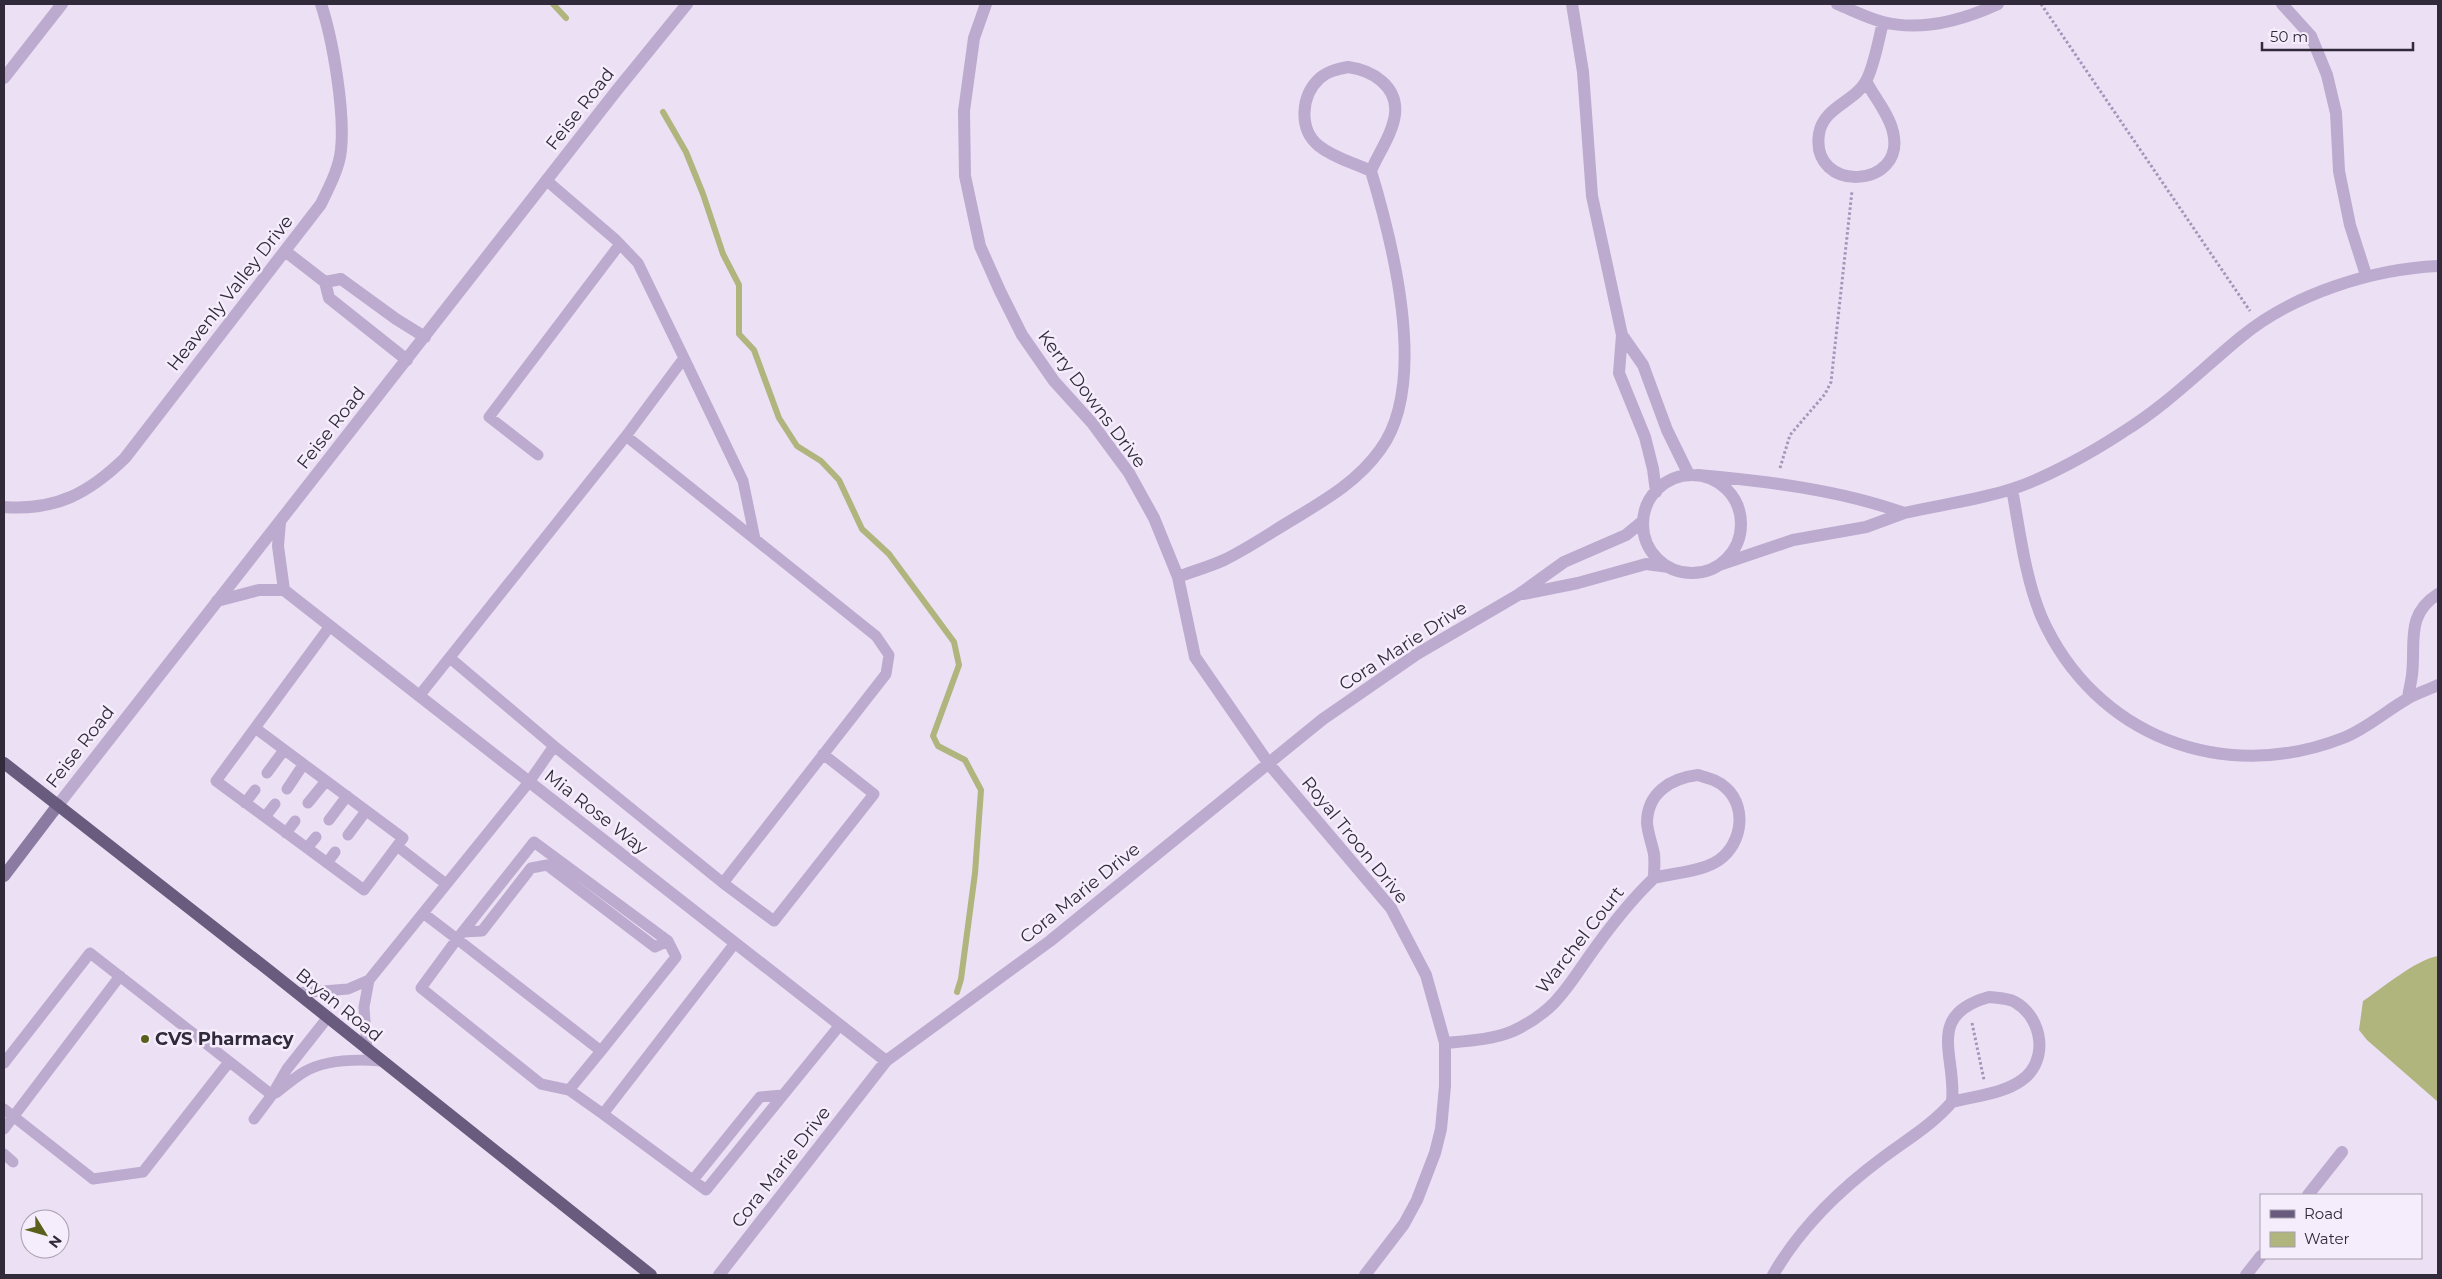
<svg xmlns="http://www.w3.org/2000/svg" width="2442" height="1279" viewBox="0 0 2442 1279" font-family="Montserrat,sans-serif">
  <rect width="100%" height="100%" fill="#ece0f5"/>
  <!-- water -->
  <path fill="#b0b47d" d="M2438 956V1102L2367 1040 2359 1030 2363 1001C2383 988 2415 960 2438 956Z"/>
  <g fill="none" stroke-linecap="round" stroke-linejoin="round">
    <!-- stream -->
    <path stroke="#b0b47d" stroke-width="6" d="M553 4 566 18
      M663 112 686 152 703 194 723 254 739 285V334L754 350 779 418 797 446 821 461 839 480 862 529 889 554 954 642 959 665 933 736 938 746 965 760 981 790 975 873 961 979 957 992"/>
    <!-- path -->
    <path stroke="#a694ba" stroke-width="3" stroke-dasharray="2.5 2.5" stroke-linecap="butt" d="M2041 4 2250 311
      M1780 468 1790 435 1825 394 1831 382 1852 191
      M1972 1023 1984 1080"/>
    <!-- service -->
    <path stroke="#bcabce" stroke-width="11" d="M546 180 616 240 638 263 684 358
      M626 436 684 358 743 481 755 539
      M538 455 489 417 620 244
      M450 658 554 746
      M255 728 403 838 364 890 216 781 330 626
      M267 773 284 750
      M287 789 303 765
      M245 803 255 790
      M308 803 326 781
      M265 817 275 804
      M329 820 347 796
      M286 833 295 821
      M348 835 366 811
      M397 846 446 884
      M307 848 316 837
      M327 863 335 852
      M723 883 774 921 874 794 823 754
      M423 913 457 939 534 842 668 941 676 957 601 1051
      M463 932 482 931 531 868 547 865 655 947 668 941
      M735 943 603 1114 706 1190 840 1025
      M298 993 348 989 369 980 529 782 554 746 723 883 886 674 889 655 876 636 626 436 419 696
      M367 1050 364 1007 369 980
      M4 1063 90 953 272 1095
      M569 1090 601 1051 457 939 421 988 541 1084 569 1090 603 1114
      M276 1093C285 1086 294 1078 304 1072 326 1059 356 1059 381 1061
      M4 1109 93 1179 143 1172 229 1062
      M254 1119 272 1095 287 1069 328 1017
      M4 1129 120 976
      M4 1154 13 1162
      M693 1180 760 1097 783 1095"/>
    <!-- minor -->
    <path stroke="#bcabce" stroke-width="12" d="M986 4 974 38 964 111 965 176 980 246 1000 291 1022 335 1054 381 1092 423 1129 473 1154 518 1178 577 1195 657 1269 764 1391 908 1426 975 1445 1043V1086L1441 1129 1435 1153 1417 1200 1404 1224 1365 1275
      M1572 4 1583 72 1592 196 1622 335 1619 373 1645 437 1653 469 1656 492
      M1837 4C1852 10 1867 18 1883 22 1922 32 1963 20 1998 4
      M2282 4 2311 36 2327 75 2336 113 2339 171 2350 225 2366 275
      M1348 67C1372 70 1398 86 1395 114 1393 133 1378 154 1371 171 1354 163 1334 158 1319 146 1298 129 1301 95 1320 78 1328 71 1338 69 1348 67Z
      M4 78 62 4
      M1866 81C1874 97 1889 114 1893 132 1907 189 1810 194 1819 134 1823 107 1855 102 1866 81 1874 67 1879 38 1883 22
      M285 251 325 282 329 298 407 360
      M325 282 341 279 396 319 425 337
      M1622 335 1643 365 1667 430 1689 475
      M1698 475C1766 481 1840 490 1904 513L1866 527 1793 540 1719 565
      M1643 524a49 49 0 1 1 98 0a49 49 0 1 1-98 0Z
      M2012 489C2020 532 2025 578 2042 618 2095 736 2223 785 2343 738 2366 729 2386 711 2407 699 2417 693 2428 690 2438 685
      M4 507C56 511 89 493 125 458L321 204C329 187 339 169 341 150 345 112 333 40 321 4
      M1904 513C1939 505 1978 500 2012 489 2046 478 2093 452 2123 432 2167 405 2202 369 2241 337 2293 294 2372 269 2438 266
      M280 522 278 546 284 590
      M1178 577C1193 571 1209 567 1224 560 1247 549 1270 533 1292 520 1325 500 1357 482 1380 450 1429 384 1393 244 1371 171
      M1523 594 1578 583 1646 564 1669 567
      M217 601 259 590H284L886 1061
      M2408 698C2409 690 2411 683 2412 675 2416 642 2405 615 2438 594
      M1698 775C1708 778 1718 780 1726 788 1749 809 1741 849 1714 863 1697 872 1673 873 1654 878 1654 870 1655 862 1654 854 1652 844 1648 834 1647 823 1647 793 1671 778 1698 775Z
      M1989 997C1997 998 2007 998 2015 1002 2043 1018 2049 1061 2022 1080 2003 1094 1974 1096 1952 1102 1957 1057 1924 1015 1989 997Z
      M1445 1043C1467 1041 1492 1040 1513 1031 1558 1010 1568 985 1595 948 1613 923 1632 899 1654 878
      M2308 1195 2342 1152
      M719 1275 886 1061 1050 941 1323 719 1417 654 1518 595 1564 562 1626 535 1643 521
      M1773 1275C1800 1228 1838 1191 1881 1159 1906 1140 1931 1126 1952 1102
      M2246 1275 2261 1256"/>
    <!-- tertiary -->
    <path stroke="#bcabce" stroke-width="12" d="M58 805 617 90 687 4"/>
    <!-- secondary -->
    <path stroke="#8b7ba2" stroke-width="12" d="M4 876 58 805"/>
    <!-- primary -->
    <path stroke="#685b7e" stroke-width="12" d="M4 763 271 972 651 1275"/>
  </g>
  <!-- markers -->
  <circle fill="#59601c" stroke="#f5edfb" stroke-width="2" cx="145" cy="1039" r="5"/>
  <g text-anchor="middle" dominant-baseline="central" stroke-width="5" stroke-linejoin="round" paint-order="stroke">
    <!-- street labels -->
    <g font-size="18" fill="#302a3b" stroke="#f5edfb">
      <text transform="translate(580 109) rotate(-52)">Feise Road</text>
      <text transform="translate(230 293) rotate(-52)">Heavenly Valley Drive</text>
      <text transform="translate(1092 399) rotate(53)">Kerry Downs Drive</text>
      <text transform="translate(331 428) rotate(-52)">Feise Road</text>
      <text transform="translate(1403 646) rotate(-33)">Cora Marie Drive</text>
      <text transform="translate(80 747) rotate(-52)">Feise Road</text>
      <text transform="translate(596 812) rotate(38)">Mia Rose Way</text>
      <text transform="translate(1355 840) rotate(51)">Royal Troon Drive</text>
      <text transform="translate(1080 893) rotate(-39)">Cora Marie Drive</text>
      <text transform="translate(1580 940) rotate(-52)">Warchel Court</text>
      <text transform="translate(339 1005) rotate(39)">Bryan Road</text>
      <text transform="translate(781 1167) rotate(-52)">Cora Marie Drive</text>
    </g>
    <!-- poi labels -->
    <g font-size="18" font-weight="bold" fill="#302a3b" stroke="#f5edfb" text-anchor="start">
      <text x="155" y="1039">CVS Pharmacy</text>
    </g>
  </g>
  <!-- border -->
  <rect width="2442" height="1279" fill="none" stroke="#302a3b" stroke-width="10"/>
  <!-- legend -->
  <rect x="2260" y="1194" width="162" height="65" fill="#f5edfb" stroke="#a69fae"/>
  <rect x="2270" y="1210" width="25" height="8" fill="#685b7e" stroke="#a69fae"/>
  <text x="2304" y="1219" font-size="15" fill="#302a3b">Road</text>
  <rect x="2270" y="1232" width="25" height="15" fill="#b0b47d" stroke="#a69fae"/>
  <text x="2304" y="1244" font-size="15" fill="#302a3b">Water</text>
  <!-- north arrow -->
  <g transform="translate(45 1234) rotate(127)"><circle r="24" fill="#f5edfb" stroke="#a69fae"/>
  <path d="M0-4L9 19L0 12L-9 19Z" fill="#59601c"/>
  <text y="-8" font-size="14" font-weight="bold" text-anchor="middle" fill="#302a3b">N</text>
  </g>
  <!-- scale -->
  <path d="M2262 42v8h151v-8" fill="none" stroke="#302a3b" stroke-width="2.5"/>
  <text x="2270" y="42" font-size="15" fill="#302a3b" stroke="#f5edfb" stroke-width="4" paint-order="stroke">50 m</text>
</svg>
